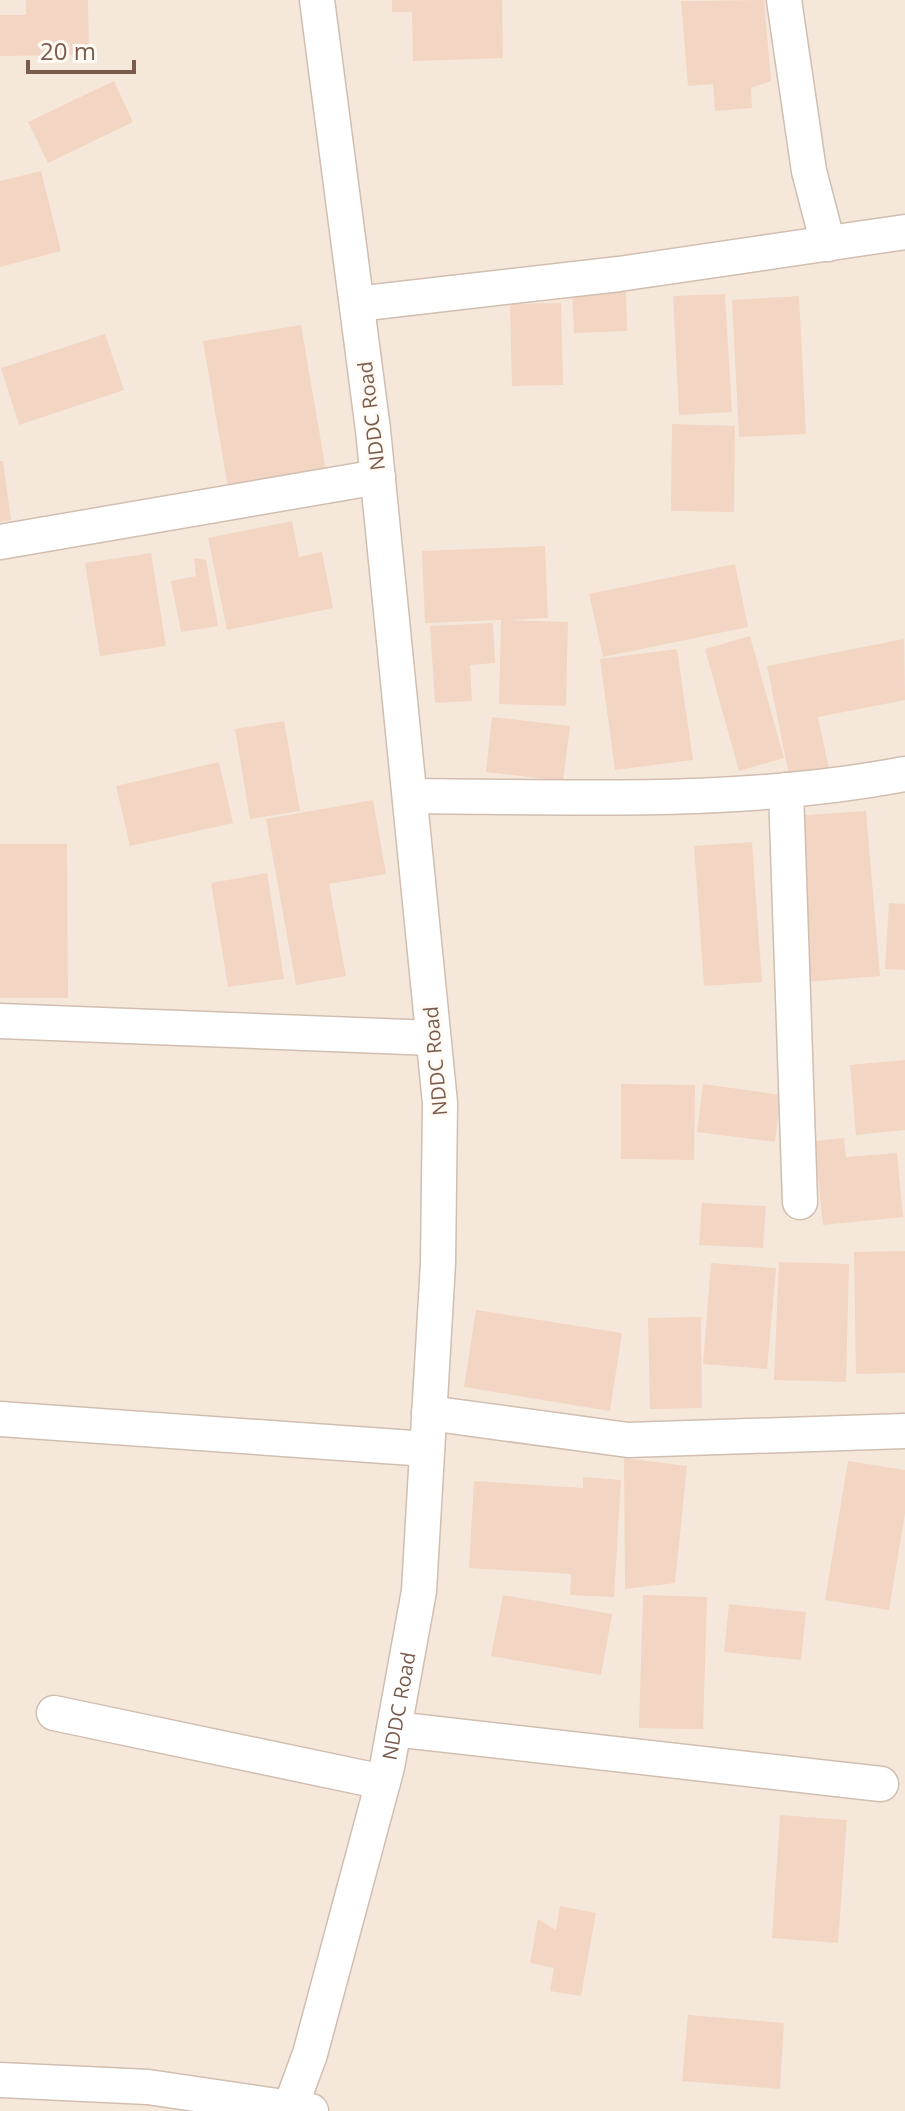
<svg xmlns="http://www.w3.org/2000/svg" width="905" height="2111" viewBox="0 0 905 2111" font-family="'Open Sans',sans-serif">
  <rect width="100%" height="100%" fill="#fdf6ec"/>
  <!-- residential -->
  <path fill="#f5e8da" d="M0 0H905V2111H0Z"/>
  <!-- building -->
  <path fill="#f3d5c3" d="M26 0H88L89 55 0 56V15H26Z
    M392 0H502L503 58 413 61 412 12H392Z
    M764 0 771 81 751 88 752 108 715 111 713 84 688 86 681 1Z
    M114 81 133 122 48 163 28 122Z
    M41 171 61 251 0 267V181Z
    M626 290 627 331 574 333 572 291Z
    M725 294 732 412 679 415 673 296Z
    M799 296 806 434 739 437 732 300Z
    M561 303 563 385 512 386 510 304Z
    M301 325 326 471 228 488 203 341Z
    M105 334 124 390 19 425 1 368Z
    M672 424 735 426 734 512 671 511Z
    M0 461H3L11 520 0 522Z
    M292 521 299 557 322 552 333 608 227 630 208 538Z
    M545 546 548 618 508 620 568 622 566 706 499 704 501 620 425 623 422 551Z
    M151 553 166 646 100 656 85 563Z
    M194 558 206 560 218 626 181 632 171 581 196 576Z
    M735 564 748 627 603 657 589 594Z
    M493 623 495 663 470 665 472 701 435 703 430 626Z
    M750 636 784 758 739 771 705 649Z
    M904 639 905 700 818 717 829 768 789 776 767 666Z
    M677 649 693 760 615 770 600 659Z
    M492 717 570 726 563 781 486 772Z
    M284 721 300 811 250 819 235 729Z
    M219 762 233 823 130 846 116 786Z
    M373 800 386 874 329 884 346 976 296 985 266 819Z
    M866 811 880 976 807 982 793 816Z
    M752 842 762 982 704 986 694 846Z
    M0 844H67L68 998H0Z
    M267 873 284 979 228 987 211 883Z
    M889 903 905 904V970L885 969Z
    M905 1060V1130L856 1135 850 1065Z
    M621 1084 695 1085 694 1160 621 1159Z
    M703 1084 781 1095 775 1142 697 1132Z
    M844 1138 846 1157 897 1153 903 1217 823 1225 814 1141Z
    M702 1203 766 1206 763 1248 699 1245Z
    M905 1251V1373L856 1374 854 1252Z
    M779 1262 849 1264 846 1382 774 1380Z
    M711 1263 776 1268 767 1369 703 1364Z
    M476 1310 622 1333 610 1411 464 1387Z
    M701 1317 702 1408 650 1409 648 1318Z
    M624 1458 687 1466 675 1583 625 1589Z
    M848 1461 905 1470V1513L889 1610 825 1600Z
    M583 1477 621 1480 614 1597 570 1595 571 1574 469 1568 474 1481 583 1488Z
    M503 1595 612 1614 601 1675 491 1656Z
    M643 1595 707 1597 703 1729 639 1728Z
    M729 1604 806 1612 801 1660 724 1652Z
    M780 1815 847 1820 838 1943 772 1938Z
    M560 1906 596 1913 581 1996 550 1991 554 1968 530 1963 538 1919 556 1930Z
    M688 2015 784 2023 780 2089 682 2081Z"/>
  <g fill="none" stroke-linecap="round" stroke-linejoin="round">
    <!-- minor casing -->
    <g stroke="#d1beb0" stroke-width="37">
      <g id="minor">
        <path d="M784 0 809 171 828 244"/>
        <path d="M357 304 619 274 905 232"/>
        <path d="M0 542 378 477"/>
        <path d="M786 790 800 1202"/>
        <path d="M410 796C575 797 742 805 905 774"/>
        <path d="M0 1021 433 1038"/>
        <path d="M429 1413 628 1440 905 1431"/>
        <path d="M0 1419 427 1449"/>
        <path d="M54 1713 383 1782"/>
        <path d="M394 1729 881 1784"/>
        <path d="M0 2080 148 2087 311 2111"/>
        <path id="s1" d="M289 2111 310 2054 387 1767 419 1591 438 1263 440 1103 373 430 317 0"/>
      </g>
    </g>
    <!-- minor -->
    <use href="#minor" stroke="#fff" stroke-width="34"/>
  </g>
  <g text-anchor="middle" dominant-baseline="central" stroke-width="6" stroke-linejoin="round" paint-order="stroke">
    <!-- street labels -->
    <g font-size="20" fill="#7a5c4d" stroke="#fffaf3">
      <text transform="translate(371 416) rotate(-97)">NDDC Road</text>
      <text transform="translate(435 1061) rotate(-95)">NDDC Road</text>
      <text stroke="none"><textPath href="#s1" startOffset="420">NDDC Road</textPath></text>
    </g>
  </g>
  <!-- scale -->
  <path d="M28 60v12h106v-12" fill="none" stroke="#7a5c4d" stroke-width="4"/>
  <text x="40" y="60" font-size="24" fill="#7a5c4d" stroke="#fffaf3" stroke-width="6" paint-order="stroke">20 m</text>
</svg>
